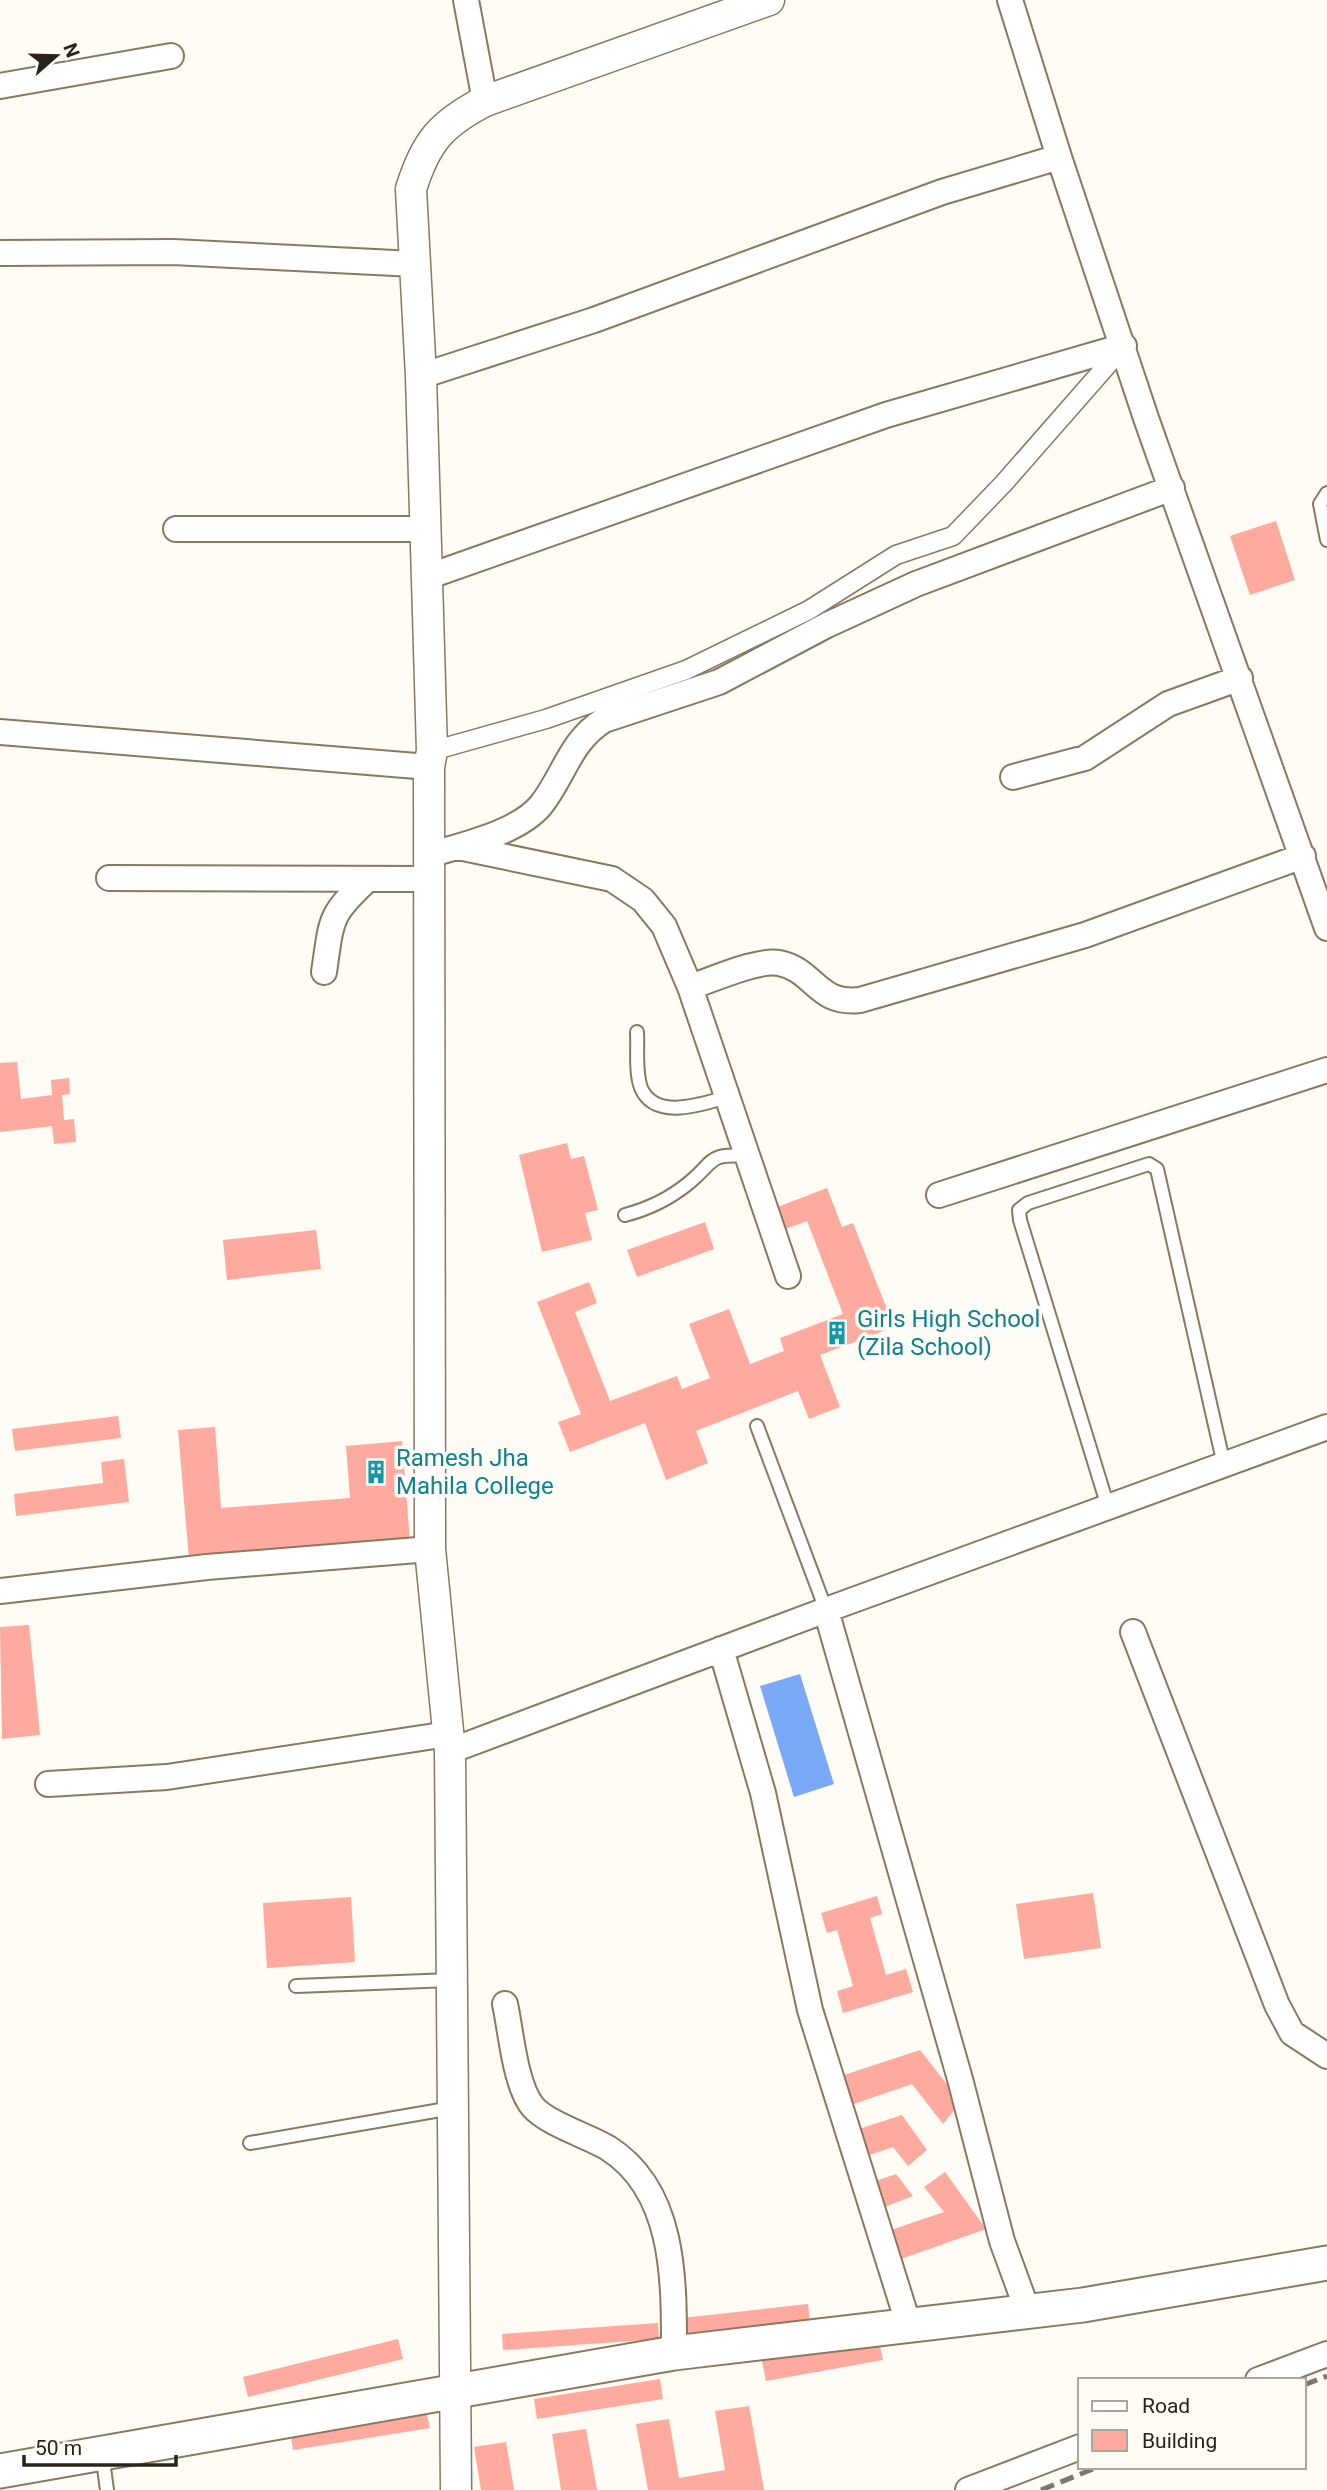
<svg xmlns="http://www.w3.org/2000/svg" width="1327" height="2490" viewBox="0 0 1327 2490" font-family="Roboto,sans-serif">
  <rect width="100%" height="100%" fill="#fffbf5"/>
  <!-- water -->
  <path fill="#79a9f7" d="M800 1674 834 1784 794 1797 760 1686Z"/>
  <!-- building -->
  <path fill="#feaa9f" d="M1276 521 1295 580 1250 595 1230 536Z
    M17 1062 21 1099 52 1095 51 1080 69 1078 70 1094 62 1095 64 1120 74 1119 76 1142 54 1144 52 1126 0 1132V1063Z
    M567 1143 571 1159 584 1156 598 1210 585 1213 592 1240 542 1252 519 1155Z
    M827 1188 842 1227 853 1223 894 1327 820 1355 840 1407 809 1419 798 1391 696 1431 708 1463 666 1480 645 1423 570 1452 558 1422 581 1414 537 1302 589 1282 597 1303 575 1312 610 1401 677 1376 682 1389 710 1378 689 1324 729 1309 750 1364 784 1351 780 1338 843 1314 807 1221 783 1230 775 1208Z
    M705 1222 714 1249 637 1277 627 1250Z
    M316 1230 321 1269 227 1280 223 1240Z
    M118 1416 121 1438 15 1451 12 1429Z
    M215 1427 221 1508 350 1498 346 1446 402 1441 410 1542 189 1559 178 1430Z
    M124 1459 129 1502 16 1516 14 1494 103 1483 101 1462Z
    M29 1625 40 1735 2 1739 0 1627Z
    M1093 1893 1101 1948 1024 1959 1016 1904Z
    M877 1896 882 1914 870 1918 886 1975 906 1969 913 1992 843 2013 837 1991 853 1986 837 1930 827 1933 821 1913Z
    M351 1897 355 1962 267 1968 263 1903Z
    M920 2050 961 2102 943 2124 912 2084 845 2107 835 2078Z
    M902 2115 927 2150 908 2166 893 2147 864 2157 853 2131Z
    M945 2172 986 2229 901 2259 888 2231 944 2212 924 2187Z
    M896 2174 913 2196 882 2208 873 2182Z
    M808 2304 810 2322 684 2336 682 2318Z
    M658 2323 659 2339 503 2350 502 2334Z
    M398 2339 403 2359 248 2397 243 2377Z
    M879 2341 883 2360 766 2381 762 2361Z
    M660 2379 663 2399 537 2419 534 2399Z
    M749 2406 764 2490H648L636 2424 669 2419 679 2478 725 2470 715 2411Z
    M426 2410 430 2428 293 2450 290 2431Z
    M586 2429 597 2490H561L552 2434Z
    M506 2442 514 2490H481L474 2447Z"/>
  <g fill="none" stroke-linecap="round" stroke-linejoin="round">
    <!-- service casing -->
    <g stroke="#8b795f" stroke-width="16">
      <path id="service" d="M1327 493 1320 504 1327 540
        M637 1032C638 1048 635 1072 641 1088 655 1121 702 1104 727 1097
        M625 1215C648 1209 672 1197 690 1182 715 1161 708 1153 747 1156
        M757 1426 826 1610
        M1108 1507 1020 1220 1019 1210 1028 1203 1149 1164 1157 1169 1224 1465
        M296 1986 451 1980
        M250 2143 452 2108
        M102 2453 107 2490"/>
    </g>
    <!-- pedestrian casing -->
    <g stroke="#8b795f" stroke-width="21">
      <path id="pedestrian" d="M432 751 546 719 686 670 809 610 896 555 953 536 1004 483 1124 346"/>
    </g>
    <!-- minor casing -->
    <g stroke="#8b795f" stroke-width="28">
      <path id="minor" d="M466 0 485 101
        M1010 0 1059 157 1147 421 1327 928
        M0 86 171 56
        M0 253 173 252 415 264
        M421 376 594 320 942 192 1059 157
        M176 529H426
        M427 577 886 415 1124 346
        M0 732 429 767
        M1013 777 1085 758 1168 704 1240 678
        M458 847 612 879 643 900 664 926 690 987 788 1276
        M429 855C462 845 518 833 541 805 564 776 570 741 604 720L719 682 827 625 916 584 1172 488
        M109 878 429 879
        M324 972C332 919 328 916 368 879
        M690 987C712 980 758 959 779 963 815 970 816 1005 860 1000L1085 935 1303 856
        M939 1195 1327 1070
        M0 1591 207 1567 430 1549
        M826 1610 960 2079 1002 2241 1028 2312
        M1133 1632 1277 2005 1292 2033 1327 2056
        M721 1649 763 1793 810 2010 909 2326
        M450 1751 826 1610 1327 1427
        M48 1784 167 1777 448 1734
        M505 2004C511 2031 515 2086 533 2107 548 2124 588 2136 608 2148 676 2191 674 2282 674 2353
        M1258 2380 1327 2354
        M968 2490 1080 2447"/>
    </g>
    <!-- tertiary casing -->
    <g stroke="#8b795f" stroke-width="33">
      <path id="tertiary" d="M456 2490 450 1751 430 1549 429 767 432 751 421 376 411 189C426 141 441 124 485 101L769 0"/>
    </g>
    <!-- secondary casing -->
    <g stroke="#8b795f" stroke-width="37">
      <path id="secondary" d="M0 2471 674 2353 1083 2305 1327 2263"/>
    </g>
    <!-- service -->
    <use href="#service" stroke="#fff" stroke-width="12"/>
    <!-- pedestrian -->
    <use href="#pedestrian" stroke="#fff" stroke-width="18"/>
    <!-- minor -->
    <use href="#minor" stroke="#fff" stroke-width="24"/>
    <!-- tertiary -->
    <use href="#tertiary" stroke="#fff" stroke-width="30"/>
    <!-- secondary -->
    <use href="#secondary" stroke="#fff" stroke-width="33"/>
    <!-- rail -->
    <path stroke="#7d766e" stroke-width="5" stroke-dasharray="14 7" stroke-linecap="butt" d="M1304 2385 1327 2376
      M1041 2490 1098 2467"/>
  </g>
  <!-- icons -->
  <defs>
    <g id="building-bare" transform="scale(1.89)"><path d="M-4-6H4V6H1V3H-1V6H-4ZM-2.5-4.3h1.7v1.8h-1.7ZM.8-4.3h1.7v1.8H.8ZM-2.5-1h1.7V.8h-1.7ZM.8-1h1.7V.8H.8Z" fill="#0f9aa8" stroke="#fffbf5" stroke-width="2.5" paint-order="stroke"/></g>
  </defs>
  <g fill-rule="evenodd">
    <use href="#building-bare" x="837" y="1333"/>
    <use href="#building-bare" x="376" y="1472"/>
  </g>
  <g text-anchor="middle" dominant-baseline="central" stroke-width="7" stroke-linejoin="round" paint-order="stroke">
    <!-- culture labels -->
    <g font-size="24" fill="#0d838f" stroke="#fffbf5" text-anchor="start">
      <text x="857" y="1319">Girls High School<tspan x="857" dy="28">(Zila School)</tspan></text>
      <text x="396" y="1458">Ramesh Jha<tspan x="396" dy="28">Mahila College</tspan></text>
    </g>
  </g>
  <!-- legend -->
  <rect x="1078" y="2378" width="228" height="91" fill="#fffbf5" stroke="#aba59d" stroke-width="2"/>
  <rect x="1092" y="2401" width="35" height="10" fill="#ffffff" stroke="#aba59d" stroke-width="2"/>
  <text x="1142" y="2413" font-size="21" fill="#2c241a">Road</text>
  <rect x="1092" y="2430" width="35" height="21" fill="#feaa9f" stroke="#aba59d" stroke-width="2"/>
  <text x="1142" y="2448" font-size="21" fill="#2c241a">Building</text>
  <!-- north arrow -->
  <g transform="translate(56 56) rotate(70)" stroke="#fffbf5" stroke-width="5" paint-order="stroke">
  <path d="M0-5L12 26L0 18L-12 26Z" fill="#2c241a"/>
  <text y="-10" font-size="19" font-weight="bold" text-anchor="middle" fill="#2c241a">N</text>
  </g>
  <!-- scale -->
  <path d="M24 2455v10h152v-10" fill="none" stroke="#2c241a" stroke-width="3.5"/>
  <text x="35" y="2455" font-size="21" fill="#2c241a" stroke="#fffbf5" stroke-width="5" paint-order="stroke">50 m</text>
</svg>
